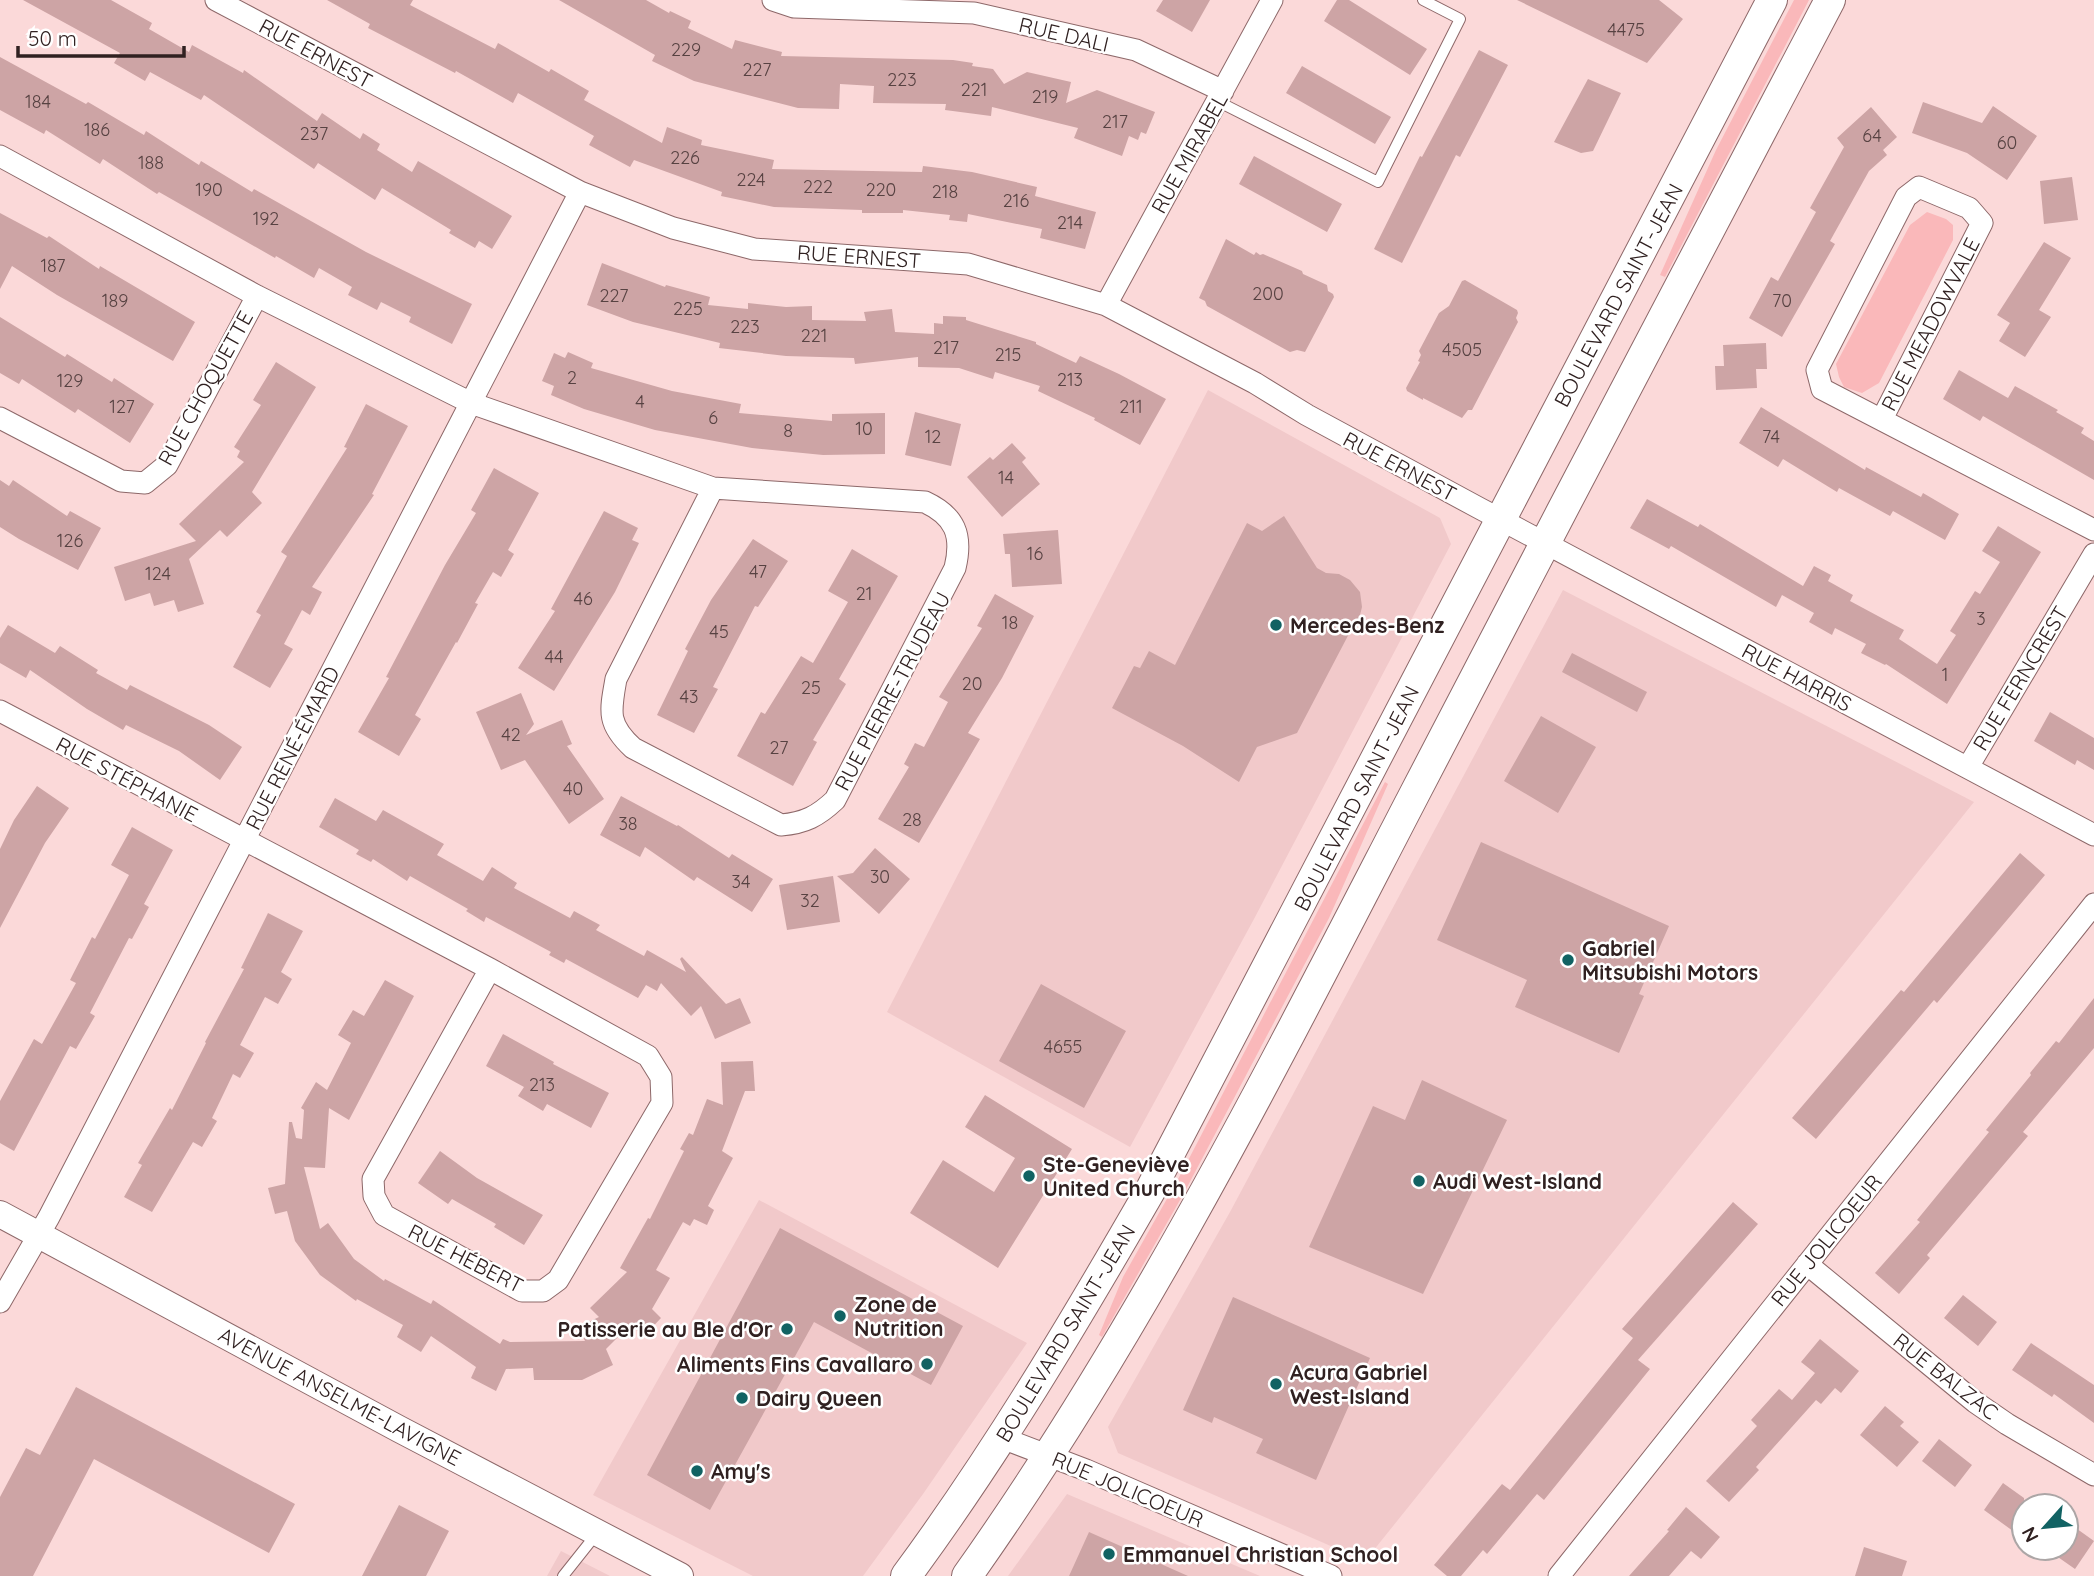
<svg xmlns="http://www.w3.org/2000/svg" width="2094" height="1576" viewBox="0 0 2094 1576" font-family="Quicksand,sans-serif">
  <rect width="100%" height="100%" fill="#fbd9d9"/>
  <!-- built -->
  <path fill="#f1c9ca" d="M1208 390 1440 518 1451 544 1254 919 1130 1147 887 1012Z
    M1563 590 1974 802 1365 1561 1118 1453 1108 1427 1230 1212Z
    M759 1200 1027 1343 923 1494 863 1576H753L593 1495Z
    M1067 1494 1260 1576H1008Z
    M561 1551 610 1576H547Z"/>
  <!-- green -->
  <path fill="#fab8ba" d="M1794 0H1809L1665 277 1660 275 1716 150Z
    M1927 212 1946 219 1953 225V240L1879 383 1862 393 1844 387 1839 377 1836 364 1910 225Z
    M1385 782 1388 784 1329 918 1184 1193 1102 1337 1099 1335 1123 1277 1182 1172Z"/>
  <!-- building -->
  <path fill="#cda4a5" d="M23 0H111L152 23 149 29 189 52 192 45 243 73 244 70 317 121 322 113 360 139 363 133 380 144 377 150 412 172 418 161 512 216 492 249 479 241 475 248 449 233 451 230 382 188 375 200 318 163 314 169 204 95 201 100 150 72 145 81 114 63 120 53Z
    M327 0H413L410 5 495 49 498 43 549 72 551 69 589 91 584 100 662 143 667 127 702 140 701 145 774 160 772 169 922 172 923 166 972 172 1037 187 1035 196 1096 212 1085 249 1040 238 1042 229 968 214 967 222 949 220 950 215 903 210V213H862V210L774 207 721 196 722 192 634 160 630 167 589 145 594 136 518 93 513 103 456 71 455 73 368 28 370 24Z
    M559 0H646L669 13 670 11 691 21 688 28 732 49 735 40 782 52 781 56 953 60 973 63 972 66 993 69 1004 84 1027 72 1071 82 1066 103 1097 90 1155 112 1146 134 1141 132 1138 140 1129 136 1122 156 1074 138 1078 128 992 107 991 116 945 110 946 104 873 103 874 86 840 84 839 109 798 108 694 81 652 61 655 55Z
    M1163 0H1210L1192 32 1156 11Z
    M1337 0H1349L1427 49 1410 75 1324 21Z
    M1517 0H1659L1683 19 1647 63Z
    M1479 50 1508 65 1460 157 1456 155 1402 263 1374 249 1420 156 1422 157Z
    M0 57 86 104 88 102 144 135 146 131 199 165 201 161 252 192 254 189 366 252 472 304 452 344 409 322 411 317 381 302 377 310 348 295 352 287 319 268 314 278 276 256 275 258 159 192 157 194 103 159 100 164 46 130 44 134 0 110Z
    M1302 66 1391 117 1375 144 1286 93Z
    M1588 79 1621 93 1593 151 1581 153 1554 142Z
    M1923 102 1982 123 1993 106 2037 136 2007 180 1967 153 1912 133Z
    M1871 107 1897 137 1883 150 1887 155 1869 171 1830 241 1835 244 1782 337 1749 318 1771 277 1778 281 1816 212 1810 208 1844 147 1837 138Z
    M1254 156 1342 204 1327 232 1239 184Z
    M2072 177 2078 220 2044 224 2040 181Z
    M0 213 47 238 49 236 99 269 100 266 195 322 173 361 57 295 12 266 0 289Z
    M1226 239 1254 255 1256 252 1260 255 1263 254 1302 271 1303 274 1327 285 1328 291 1333 294 1334 297 1305 352 1297 350 1290 352 1207 306 1205 301 1199 298Z
    M2044 242 2071 258 2039 310 2051 317 2025 357 1999 341 2010 323 1997 315Z
    M602 263 665 287 666 285 710 297 708 305 748 309V303L786 307 812 306V320L866 321 864 312 892 309 895 332 934 334V323L943 324V316L966 317V320L1036 342V344L1076 363 1080 356 1119 374 1166 399 1140 445 1094 420 1095 418 1038 391 1040 386 995 372 993 379 959 368 918 367V357L855 364 854 358 786 356 719 348 720 343 633 322 587 305Z
    M1465 280 1517 310 1518 313 1516 318 1518 322 1472 410H1468L1462 418 1423 398V400L1407 391 1406 388 1420 362 1418 361 1421 355 1419 351 1439 313 1449 306 1462 281Z
    M0 317 65 357 67 354 112 382 114 378 154 404 130 443 78 409 75 413 22 379 19 384 0 373Z
    M1766 343 1767 369H1756L1757 388 1716 390 1715 366H1724L1723 345Z
    M568 352 593 363 591 368 672 391 741 404 739 413 832 421V414L885 413V454L823 455 752 448 655 430 584 409 551 395 554 386 542 381 554 353 565 358Z
    M276 362 316 387 252 492 262 503 227 537 220 530 189 559 204 604 178 612 174 600 154 606 150 593 125 601 114 567 196 541 179 524 244 462 237 457 240 451 234 447 261 405 253 400Z
    M1959 370 2008 398 2015 386 2058 410 2056 412 2084 428 2081 433 2094 441V480L1983 416 1980 421 1943 399Z
    M366 404 408 426 372 494 374 495 312 587 322 592 310 615 302 610 284 644 293 649 270 688 233 667 261 615 256 612 287 556 281 552 347 448 344 447Z
    M1761 407 1865 470 1866 467 1921 497 1923 493 1959 514 1945 540 1893 511 1890 516 1839 488 1837 492 1783 459 1778 467 1739 443Z
    M915 412 961 424 951 466 905 455Z
    M1012 443 1026 458 1022 462 1040 484 1002 517 967 477 990 457 993 460Z
    M494 468 539 493 508 550 514 554 501 577 493 572 475 603 478 604 457 643 456 642 415 715 421 719 399 756 358 732 389 678 386 677 445 565 476 513 471 510Z
    M0 480 9 486 13 480 67 516 70 511 101 528 78 570 19 539 0 527Z
    M1647 499 1698 527 1700 524 1803 586 1814 566 1831 575 1828 581 1853 595 1850 601 1904 630 1899 639 1937 664 1956 635 1950 631 1975 591 1980 594 2000 562 1982 551 1998 526 2041 552 1947 704 1886 664 1885 665 1861 653 1866 644 1835 628 1832 635 1809 622 1814 613 1782 595 1776 607 1671 546 1669 549 1630 528Z
    M604 511 638 528 632 540 639 543 615 592 554 691 518 668 555 611 551 609Z
    M1284 516 1317 568 1326 573 1339 574 1350 580 1360 592 1362 607 1359 619 1352 628 1297 733 1257 747 1239 782 1183 746 1112 708 1134 666 1140 668 1149 651 1175 665 1247 523 1262 531Z
    M1058 530 1062 584 1012 587 1010 554H1005L1003 534Z
    M753 539 788 561 758 607 755 606 713 687 718 689 694 733 657 715 688 651 685 649 711 600Z
    M852 549 898 576 839 679 846 684 813 740 817 742 793 786 737 756 761 712 765 714 801 656 813 663 848 602 828 591Z
    M995 594 1034 616 1002 678 968 733 980 739 919 843 878 819 909 767 904 764 915 743 924 747 948 702 939 697 982 628 977 626Z
    M8 625 55 653 60 646 98 670 96 673 127 690 130 685 209 725 242 747 220 780 179 751 126 725 123 730 87 709 30 670 26 678 0 663V638Z
    M1572 653 1647 692 1637 712 1562 672Z
    M521 693 534 724 526 735 562 720 572 744 567 746 604 799 569 824 525 760 501 770 476 712Z
    M2050 712 2094 738V770L2077 760 2075 765 2034 741Z
    M1541 716 1596 747 1558 813 1504 781Z
    M37 786 69 808 45 843 0 928V849L14 820Z
    M621 796 677 826 678 825 729 858 732 854 773 879 752 912 697 877 694 881 645 847 640 857 600 835Z
    M335 798 376 821 383 810 444 844 437 855 483 881 492 867 517 883 514 888 570 918 574 911 600 925 596 930 644 956 647 950 686 972 680 959 682 957 726 1004 740 998 751 1023 715 1039 701 1006 691 1016 661 983 657 991 646 985 638 998 566 959 564 963 549 955 551 952 486 917 484 922 466 911 468 909 410 876 407 881 373 859 371 862 356 854 359 850 319 827Z
    M132 827 173 850 144 904 149 907 132 939 129 938 90 1013 95 1016 76 1049 70 1046 14 1151 0 1143V1101L34 1039 42 1044 76 983 70 980 92 937 95 939 129 875 111 865Z
    M1481 842 1669 926 1639 994 1644 996 1619 1053 1515 1007 1527 980 1437 940Z
    M875 848 910 879 879 914 837 876 853 873Z
    M2020 853 2045 875 1937 1003 1934 1000 1816 1139 1792 1118 1901 990 1904 992Z
    M833 876 840 922 787 930 779 885Z
    M268 913 303 931 281 972 292 979 278 1004 265 997 240 1045 254 1053 240 1078 233 1074 212 1118 217 1121 202 1147 193 1142 152 1212 124 1197 142 1165 138 1163 170 1108 172 1110 206 1043 205 1042 244 969 241 968Z
    M385 980 414 996 349 1120 329 1108 325 1168 304 1167 320 1229 328 1223 354 1259 384 1281 385 1279 431 1304 433 1300 500 1344 503 1339 510 1342 585 1341 578 1327 599 1317 590 1308 627 1272 620 1268 648 1218 650 1219 684 1151 680 1149 689 1133 693 1135 707 1099 723 1105 721 1062 753 1061 755 1091H745L722 1151 733 1158 708 1206 714 1210 707 1225 694 1219 690 1226 683 1222 656 1270 670 1278 652 1309 661 1318 643 1337 631 1324 606 1349 613 1365 582 1380H534L533 1368 506 1369 496 1391 471 1378 476 1367 431 1336 421 1352 397 1337 403 1325 357 1299 356 1301 320 1275 295 1241 287 1211 275 1214 268 1188 285 1184 289 1122H292L296 1138 302 1139 304 1110 301 1108 316 1082 327 1090 351 1043 338 1035 353 1010 364 1016Z
    M1041 984 1126 1031 1084 1108 999 1061Z
    M2094 998V1048L2023 1132 2028 1136 1927 1255 1930 1258 1899 1294 1875 1273 1920 1222 1917 1220 1989 1132 1986 1130 2031 1075 2030 1073 2056 1041 2059 1043Z
    M503 1034 554 1062 553 1064 609 1093 591 1128 547 1104 543 1111 518 1096 524 1087 486 1066Z
    M1422 1080 1507 1120 1423 1294 1309 1247 1373 1106 1405 1120Z
    M985 1095 1072 1149 998 1268 910 1213 943 1160 994 1192 1015 1158 965 1127Z
    M440 1151 477 1178 543 1215 524 1245 494 1227 496 1224 452 1199 448 1204 418 1183Z
    M1733 1202 1758 1224 1638 1360 1650 1369 1544 1500 1537 1494 1487 1554 1483 1550 1461 1576H1447L1434 1565 1502 1484 1510 1490 1633 1338 1622 1329Z
    M780 1228 963 1326 931 1385 814 1322 710 1510 647 1475Z
    M1963 1295 1997 1322 1978 1346 1944 1318Z
    M1233 1297 1370 1358 1316 1480 1256 1453 1263 1439 1214 1417 1212 1423 1183 1410Z
    M1820 1339 1859 1371 1841 1393 1835 1388 1821 1404 1816 1400 1756 1467 1759 1470 1729 1502 1706 1481 1757 1426 1751 1420 1779 1389 1792 1400 1815 1373 1801 1362Z
    M2031 1343 2094 1385V1423L2054 1394 2052 1397 2012 1370Z
    M76 1387 295 1504 269 1553 94 1459 33 1576H0V1497L26 1448 40 1455Z
    M1885 1406 1904 1422 1900 1426 1919 1442 1897 1467 1860 1435Z
    M1939 1439 1972 1465 1955 1487 1922 1461Z
    M2003 1483 2024 1498V1539L1984 1510Z
    M399 1505 449 1531 426 1576H362Z
    M1686 1507 1720 1537 1701 1559 1691 1551 1669 1576H1629L1669 1531 1667 1530Z
    M2066 1521 2094 1541 2075 1569 2045 1548H2066Z
    M1089 1532 1188 1576H1069Z
    M1864 1547 1907 1561 1902 1576H1855Z"/>
  <g fill="none" stroke-linecap="round" stroke-linejoin="round">
    <!-- service casing -->
    <g stroke="#8d6869" stroke-width="12">
      <path id="service" d="M1217 101 1378 182 1460 19 1423 0
        M563 1576 598 1532"/>
    </g>
    <!-- minor casing -->
    <g stroke="#8d6869" stroke-width="23">
      <path id="minor" d="M216 0 580 192 673 228 754 249 968 264 1106 305 1255 383 1307 415 1479 508 2094 835
        M773 0 794 7 974 13 1136 50 1223 91
        M0 156 257 296 471 403 713 488 925 502C955 516 963 535 955 568L835 800C818 816 805 823 781 825L633 748C607 724 610 712 616 679L713 488
        M1106 305 1272 0
        M0 418 121 481 145 483 167 465 257 296
        M1882 419 1982 223 1969 208 1919 187 1906 197 1817 370 1822 389 2094 530
        M0 711 490 969 648 1056 661 1077 662 1103 558 1280 543 1291H522L384 1215 374 1196 373 1179 490 969
        M1968 767 2094 554
        M1807 1264 1975 1402 2007 1424 2094 1475
        M0 1302 49 1217 580 192
        M1002 1438 1086 1470 1331 1576
        M1559 1576 2094 904"/>
    </g>
    <!-- tertiary casing -->
    <g stroke="#8d6869" stroke-width="28">
      <path id="tertiary" d="M0 1214 399 1429 680 1576"/>
    </g>
    <!-- secondary casing -->
    <g stroke="#8d6869" stroke-width="32">
      <path id="secondary" d="M906 1576C996 1454 1074 1323 1150 1191L1772 0
        M967 1576C1142 1329 1276 1061 1415 793 1552 528 1692 264 1830 0"/>
    </g>
    <!-- service -->
    <use href="#service" stroke="#fff" stroke-width="10"/>
    <!-- minor -->
    <use href="#minor" stroke="#fff" stroke-width="21"/>
    <!-- tertiary -->
    <use href="#tertiary" stroke="#fff" stroke-width="26"/>
    <!-- secondary -->
    <use href="#secondary" stroke="#fff" stroke-width="30"/>
  </g>
  <!-- markers -->
  <g fill="#116263" stroke="#fff" stroke-width="2.5">
    <circle cx="1276" cy="625" r="7"/>
    <circle cx="1568" cy="960" r="7"/>
    <circle cx="1029" cy="1176" r="7"/>
    <circle cx="1419" cy="1181" r="7"/>
    <circle cx="840" cy="1316" r="7"/>
    <circle cx="787" cy="1329" r="7"/>
    <circle cx="927" cy="1364" r="7"/>
    <circle cx="1276" cy="1384" r="7"/>
    <circle cx="742" cy="1398" r="7"/>
    <circle cx="697" cy="1471" r="7"/>
    <circle cx="1109" cy="1554" r="7"/>
  </g>
  <g text-anchor="middle" dominant-baseline="central" stroke-width="5" stroke-linejoin="round" paint-order="stroke">
    <!-- number labels -->
    <g font-size="18" fill="#574242">
      <text x="1626" y="29">4475</text>
      <text x="686" y="49">229</text>
      <text x="757" y="69">227</text>
      <text x="902" y="79">223</text>
      <text x="974" y="89">221</text>
      <text x="1045" y="96">219</text>
      <text x="38" y="101">184</text>
      <text x="1115" y="121">217</text>
      <text x="97" y="129">186</text>
      <text x="314" y="133">237</text>
      <text x="1872" y="135">64</text>
      <text x="2007" y="142">60</text>
      <text x="685" y="157">226</text>
      <text x="151" y="162">188</text>
      <text x="751" y="179">224</text>
      <text x="818" y="186">222</text>
      <text x="209" y="189">190</text>
      <text x="881" y="189">220</text>
      <text x="945" y="191">218</text>
      <text x="1016" y="200">216</text>
      <text x="266" y="218">192</text>
      <text x="1070" y="222">214</text>
      <text x="53" y="265">187</text>
      <text x="1268" y="293">200</text>
      <text x="614" y="295">227</text>
      <text x="115" y="300">189</text>
      <text x="1782" y="300">70</text>
      <text x="688" y="308">225</text>
      <text x="745" y="326">223</text>
      <text x="814" y="335">221</text>
      <text x="946" y="347">217</text>
      <text x="1462" y="349">4505</text>
      <text x="1008" y="354">215</text>
      <text x="572" y="377">2</text>
      <text x="1070" y="379">213</text>
      <text x="70" y="380">129</text>
      <text x="640" y="401">4</text>
      <text x="122" y="406">127</text>
      <text x="1131" y="406">211</text>
      <text x="713" y="417">6</text>
      <text x="864" y="428">10</text>
      <text x="788" y="430">8</text>
      <text x="933" y="436">12</text>
      <text x="1771" y="436">74</text>
      <text x="1006" y="477">14</text>
      <text x="70" y="540">126</text>
      <text x="1035" y="553">16</text>
      <text x="758" y="571">47</text>
      <text x="158" y="573">124</text>
      <text x="864" y="593">21</text>
      <text x="583" y="598">46</text>
      <text x="1981" y="618">3</text>
      <text x="1010" y="622">18</text>
      <text x="719" y="631">45</text>
      <text x="554" y="656">44</text>
      <text x="1945" y="674">1</text>
      <text x="972" y="683">20</text>
      <text x="811" y="687">25</text>
      <text x="689" y="696">43</text>
      <text x="511" y="734">42</text>
      <text x="779" y="747">27</text>
      <text x="573" y="788">40</text>
      <text x="912" y="819">28</text>
      <text x="628" y="823">38</text>
      <text x="880" y="876">30</text>
      <text x="741" y="881">34</text>
      <text x="810" y="900">32</text>
      <text x="1063" y="1046">4655</text>
      <text x="542" y="1084">213</text>
    </g>
    <!-- street labels -->
    <g font-size="21" fill="#302121" stroke="#fff">
      <text transform="translate(1064 34) rotate(13)">RUE DALI</text>
      <text transform="translate(316 53) rotate(28)">RUE ERNEST</text>
      <text transform="translate(1189 153) rotate(-61)">RUE MIRABEL</text>
      <text transform="translate(859 256) rotate(4)">RUE ERNEST</text>
      <text transform="translate(1618 295) rotate(-62)">BOULEVARD SAINT-JEAN</text>
      <text transform="translate(1930 324) rotate(-63)">RUE MEADOWVALE</text>
      <text transform="translate(205 388) rotate(-61)">RUE CHOQUETTE</text>
      <text transform="translate(1400 466) rotate(28)">RUE ERNEST</text>
      <text transform="translate(1797 677) rotate(28)">RUE HARRIS</text>
      <text transform="translate(2020 678) rotate(-59)">RUE FERNCREST</text>
      <text transform="translate(892 691) rotate(-62)">RUE PIERRE-TRUDEAU</text>
      <text transform="translate(292 748) rotate(-63)">RUE RENÉ-ÉMARD</text>
      <text transform="translate(127 779) rotate(28)">RUE STÉPHANIE</text>
      <text transform="translate(1356 798) rotate(-63)">BOULEVARD SAINT-JEAN</text>
      <text transform="translate(1826 1240) rotate(-51)">RUE JOLICOEUR</text>
      <text transform="translate(466 1258) rotate(27)">RUE HÉBERT</text>
      <text transform="translate(1065 1333) rotate(-59)">BOULEVARD SAINT-JEAN</text>
      <text transform="translate(1946 1376) rotate(38)">RUE BALZAC</text>
      <text transform="translate(340 1396) rotate(28)">AVENUE ANSELME-LAVIGNE</text>
      <text transform="translate(1128 1489) rotate(23)">RUE JOLICOEUR</text>
    </g>
    <!-- poi labels -->
    <g font-size="21" font-weight="bold" fill="#302121" stroke="#fff" text-anchor="start">
      <text x="1290" y="625">Mercedes-Benz</text>
      <text x="1582" y="948">Gabriel<tspan x="1582" dy="24">Mitsubishi Motors</tspan></text>
      <text x="1043" y="1164">Ste-Geneviève<tspan x="1043" dy="24">United Church</tspan></text>
      <text x="1433" y="1181">Audi West-Island</text>
      <text x="854" y="1304">Zone de<tspan x="854" dy="24">Nutrition</tspan></text>
      <text x="773" y="1329" text-anchor="end">Patisserie au Ble d'Or</text>
      <text x="913" y="1364" text-anchor="end">Aliments Fins Cavallaro</text>
      <text x="1290" y="1372">Acura Gabriel<tspan x="1290" dy="24">West-Island</tspan></text>
      <text x="756" y="1398">Dairy Queen</text>
      <text x="711" y="1471">Amy's</text>
      <text x="1123" y="1554">Emmanuel Christian School</text>
    </g>
  </g>
  <!-- north arrow -->
  <g transform="translate(2045 1527) rotate(243)"><circle r="33" fill="#ffffff" stroke="#aca6a6" stroke-width="2"/>
  <path d="M0-5L12 26L0 18L-12 26Z" fill="#116263"/>
  <text y="-10" font-size="19" font-weight="bold" text-anchor="middle" fill="#302121">N</text>
  </g>
  <!-- scale -->
  <path d="M18 46v10h166v-10" fill="none" stroke="#302121" stroke-width="3.5"/>
  <text x="28" y="46" font-size="21" fill="#302121" stroke="#ffffff" stroke-width="5" paint-order="stroke">50 m</text>
</svg>
